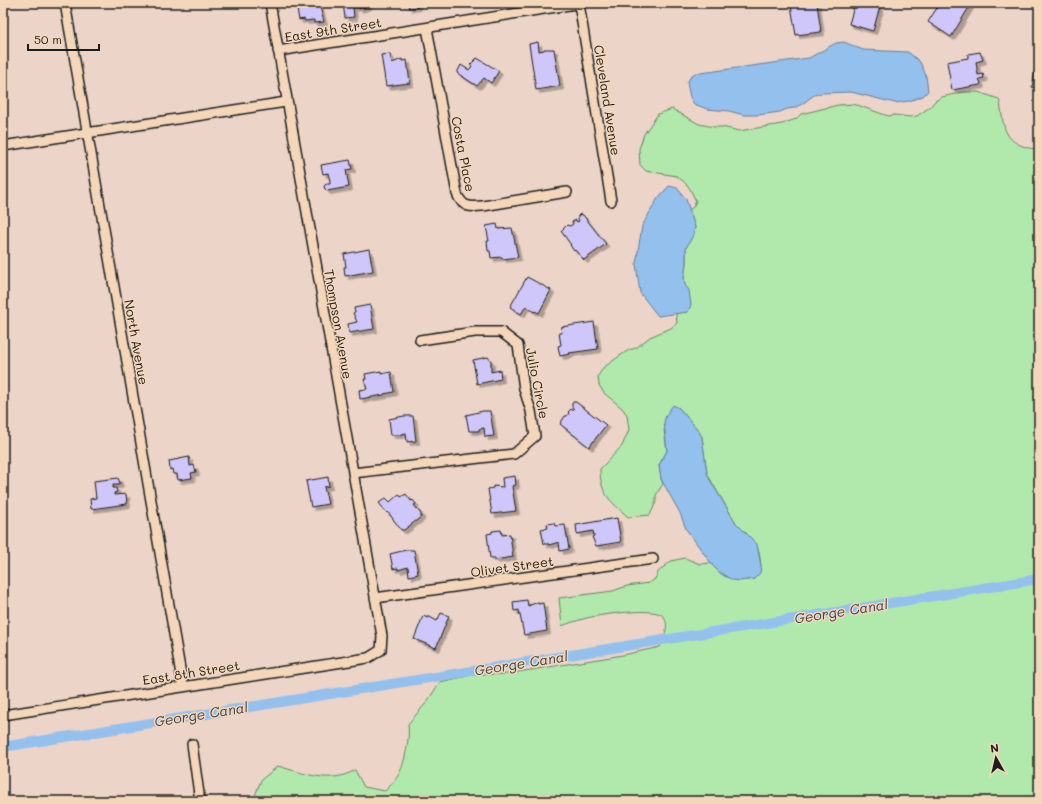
<svg xmlns="http://www.w3.org/2000/svg" width="1042" height="804" viewBox="0 0 1042 804" font-family="Mali,sans-serif">
  <defs>
    <filter id="shadow"><feDropShadow dx="3.5" dy="3.5" stdDeviation="0" flood-color="#0004"/></filter>
  </defs>
  <rect width="100%" height="100%" fill="#edd4c8"/>
  <filter id="ink" filterUnits="userSpaceOnUse"><feTurbulence type="fractalNoise" baseFrequency=".025" numOctaves="2"/><feDisplacementMap in="SourceGraphic" scale="8" xChannelSelector="R" yChannelSelector="G"/><feConvolveMatrix kernelMatrix="1 2 1 2 8 2 1 2 1" color-interpolation-filters="sRGB"/></filter>
  <g filter="url(#ink)">
    <!-- green -->
    <path fill="#b1e9ac" stroke="#668264" d="M963 92H978L999 99C1004 117 1000 136 1020 145 1027 148 1032 149 1039 149V801H253L261 780 278 766C303 773 331 785 355 770L364 787 385 791C390 786 396 780 399 774 405 763 410 736 408 724L427 702 440 682 468 676V675L506 674 623 655 660 647C664 637 671 624 662 615 652 607 596 615 583 619 576 621 569 623 562 626L559 598 613 591 627 586 649 583 655 579 658 572 671 561 685 558 700 564 711 563C723 580 736 582 754 579L761 566 759 551 752 539 745 533 736 523 714 486 707 473 702 437 698 430 679 408 664 430 667 451 659 465 661 479 663 484 656 495V502L650 515 628 517C611 501 600 495 600 469L622 446 629 430 627 415 622 408 604 393 599 385 598 376 603 368 621 355 629 350 636 348 650 337 671 328 677 323 676 313 688 312 684 278 686 263V248L695 227 689 210 693 207 696 201 689 187 684 182 677 176 646 171 640 165 639 149 644 134 658 114 672 109 699 124 714 127H722L739 131 782 124 796 119 801 114 838 105 853 104 860 106 888 116 895 115 910 117 917 116 930 107 935 101 942 97Z"/>
    <!-- water -->
    <path fill="#94c0ed" stroke="#647e99" d="M844 42 863 50 908 52 920 62 926 76 928 91 923 96 909 101 895 103 851 92 822 93 814 95 802 104 794 108 787 109 780 112 758 115H744L729 111 707 109 694 104 690 97 687 83 691 76 695 73H701L809 58 836 43Z
      M669 186 677 188 686 199 695 227 694 234 686 248V263L684 278 685 285 689 290 691 305 688 312 658 316 640 293 636 264 642 226 658 198Z
      M673 405 679 408 698 430 702 437 707 473 710 480 736 523 757 544 761 566 760 573 754 579 740 581 732 580 719 572 713 566 686 529 680 513 661 479 659 465 667 451 664 422 666 415Z"/>
    <g fill="none" stroke-linecap="round" stroke-linejoin="round">
      <!-- canal -->
      <path stroke="#94c0ed" stroke-width="10" d="M3 747 1039 579"/>
    </g>
    <!-- building -->
    <path fill="#cfc7fa" stroke="#1c1c1c" filter="url(#shadow)" d="M303 3H319L324 22 314 23V20L305 21 304 19 299 20 296 4Z
      M343 3H368V6L359 9V7L353 8 354 17 345 18Z
      M408 3H417L418 7 409 8Z
      M788 3H817L821 32 796 35 791 6 789 7Z
      M855 3H881L873 31 849 24Z
      M940 3H963L964 5 966 3H969L971 4 951 37 928 22Z
      M538 42 539 51 544 50V49H554L560 86 536 90 529 44Z
      M1037 49H1039V89L1032 87 1038 56H1036Z
      M980 52 983 60 976 62 978 75 983 74 984 78 979 79 981 83 980 85 952 90 947 62 968 58V54Z
      M390 54 392 63 402 59V61L407 60 410 83 386 86 381 55Z
      M477 58 499 71 491 83 484 78 477 86 457 73 461 65 469 70 472 66 470 65Z
      M350 160 352 169 346 170 349 187 327 191 325 189 324 186 326 184H330V181L328 173 323 174 321 165Z
      M580 214 583 215 606 244 584 260 575 250 574 251 570 245H571L561 231 567 225 570 226 573 224 572 222 576 220 577 222 579 221 578 219V216Z
      M497 224 498 229 512 228 518 257 503 259 502 257 491 258 490 251H488L487 241H489L486 226Z
      M369 249 373 271 345 276 344 267H346L344 254Z
      M527 277 551 290 539 313 535 311 534 312 526 306 521 314 510 307Z
      M370 305 374 329 349 333 348 324 357 322 353 313 355 312 354 308Z
      M594 322 598 349 569 353 570 354 560 356 558 346 561 345 559 333H562L561 327Z
      M488 357 491 361V372L500 370 501 379 477 384 473 360Z
      M381 371V374L391 372 394 392 384 394V395L360 399 359 390 367 389 364 379H366L365 374Z
      M573 402H576L606 425 589 447 560 424 565 416H567L569 413 568 412 571 409 573 410 574 409 572 407V404Z
      M483 411H490L494 436 485 437 484 428 479 429V431H469L466 415Z
      M404 416H413L416 441 407 442 406 433 401 434V435H391L389 419Z
      M189 457 190 466 194 465 196 472 191 473 192 478 178 480 177 474H173L172 469 170 470 169 461Z
      M515 476 516 485 512 486 516 511 492 514 488 489 493 488V486L503 487 502 478Z
      M328 477 329 486 324 487 328 504 311 507 306 481Z
      M118 478 120 483 119 485H113V488H116L117 492 114 493V495L126 494 127 504 91 509 90 499 96 498 94 481Z
      M399 494 401 497 406 494 411 501 413 500 416 504 414 505 421 514V517L404 530H401L388 512 387 513 379 503 386 498 390 502Z
      M617 518 621 542 596 546 592 537 594 536 593 531 577 534 576 525Z
      M554 523 555 526 565 525 569 549 560 551 559 542 549 545V544H544L541 529 548 528 547 524Z
      M501 530 502 535 510 534 513 557 495 560V558H490L487 534 492 533V531Z
      M406 550H414L418 574 409 576 408 567 398 570V568L393 569 390 554Z
      M527 600 528 606 538 602V604L543 603 547 631 524 635 519 610 514 611 513 602Z
      M441 613 449 616 436 648 414 639 423 616 428 618V616L437 621Z"/>
    <g fill="none" stroke-linecap="round" stroke-linejoin="round">
      <!-- minor casing -->
      <g stroke="#1c1c1c" stroke-width="12">
        <path id="minor" d="M65 3 183 686
          M579 4 611 201
          M427 28 457 194C463 208 470 207 483 206L567 192
          M278 51 582 3
          M3 146 286 102
          M353 473 514 454 535 436 531 411 524 389 518 345 501 332H475L420 340
          M375 598 653 559
          M3 715 368 658 381 650 382 636 270 3
          M192 744 200 801"/>
      </g>
      <!-- minor -->
      <use href="#minor" stroke="#f4d7bb" stroke-width="9"/>
    </g>
  </g>
  <g text-anchor="middle" dominant-baseline="central" stroke-width="3" stroke-linejoin="round" paint-order="stroke">
    <!-- street labels -->
    <g font-size="13" fill="#1c1c1c" stroke="#f4d7bb">
      <text transform="translate(333 29) rotate(-9)">East 9th Street</text>
      <text transform="translate(608 100) rotate(81)">Cleveland Avenue</text>
      <text transform="translate(464 154) rotate(79)">Costa Place</text>
      <text transform="translate(339 324) rotate(80)">Thompson Avenue</text>
      <text transform="translate(137 342) rotate(80)">North Avenue</text>
      <text transform="translate(538 383) rotate(79)">Julio Circle</text>
      <text transform="translate(512 566) rotate(-8)">Olivet Street</text>
      <text transform="translate(191 672) rotate(-9)">East 8th Street</text>
    </g>
    <!-- water labels -->
    <g font-size="14" font-style="italic" fill="#3a4550" stroke="#f4d7bb">
      <text transform="translate(841 611) rotate(-9)">George Canal</text>
      <text transform="translate(521 663) rotate(-9)">George Canal</text>
      <text transform="translate(201 714) rotate(-9)">George Canal</text>
    </g>
  </g>
  <!-- margin -->
  <rect width="1042" height="804" fill="none" stroke="#f4d7bb" stroke-width="16"/>
  <rect x="8" y="8" width="1026" height="788" fill="none" stroke="#1c1c1c" stroke-width="1.5" filter="url(#ink)"/>
  <!-- north arrow -->
  <g transform="translate(996 758) rotate(352)" stroke="#f4d7bb" stroke-width="3" paint-order="stroke">
  <path d="M0-3L7 15L0 10L-7 15Z" fill="#1c1c1c"/>
  <text y="-6" font-size="11" font-weight="bold" text-anchor="middle" fill="#1c1c1c">N</text>
  </g>
  <!-- scale -->
  <path d="M28 44v6h71v-6" fill="none" stroke="#1c1c1c" stroke-width="2"/>
  <text x="34" y="44" font-size="12" fill="#1c1c1c" stroke="#f4d7bb" stroke-width="3" paint-order="stroke">50 m</text>
</svg>
